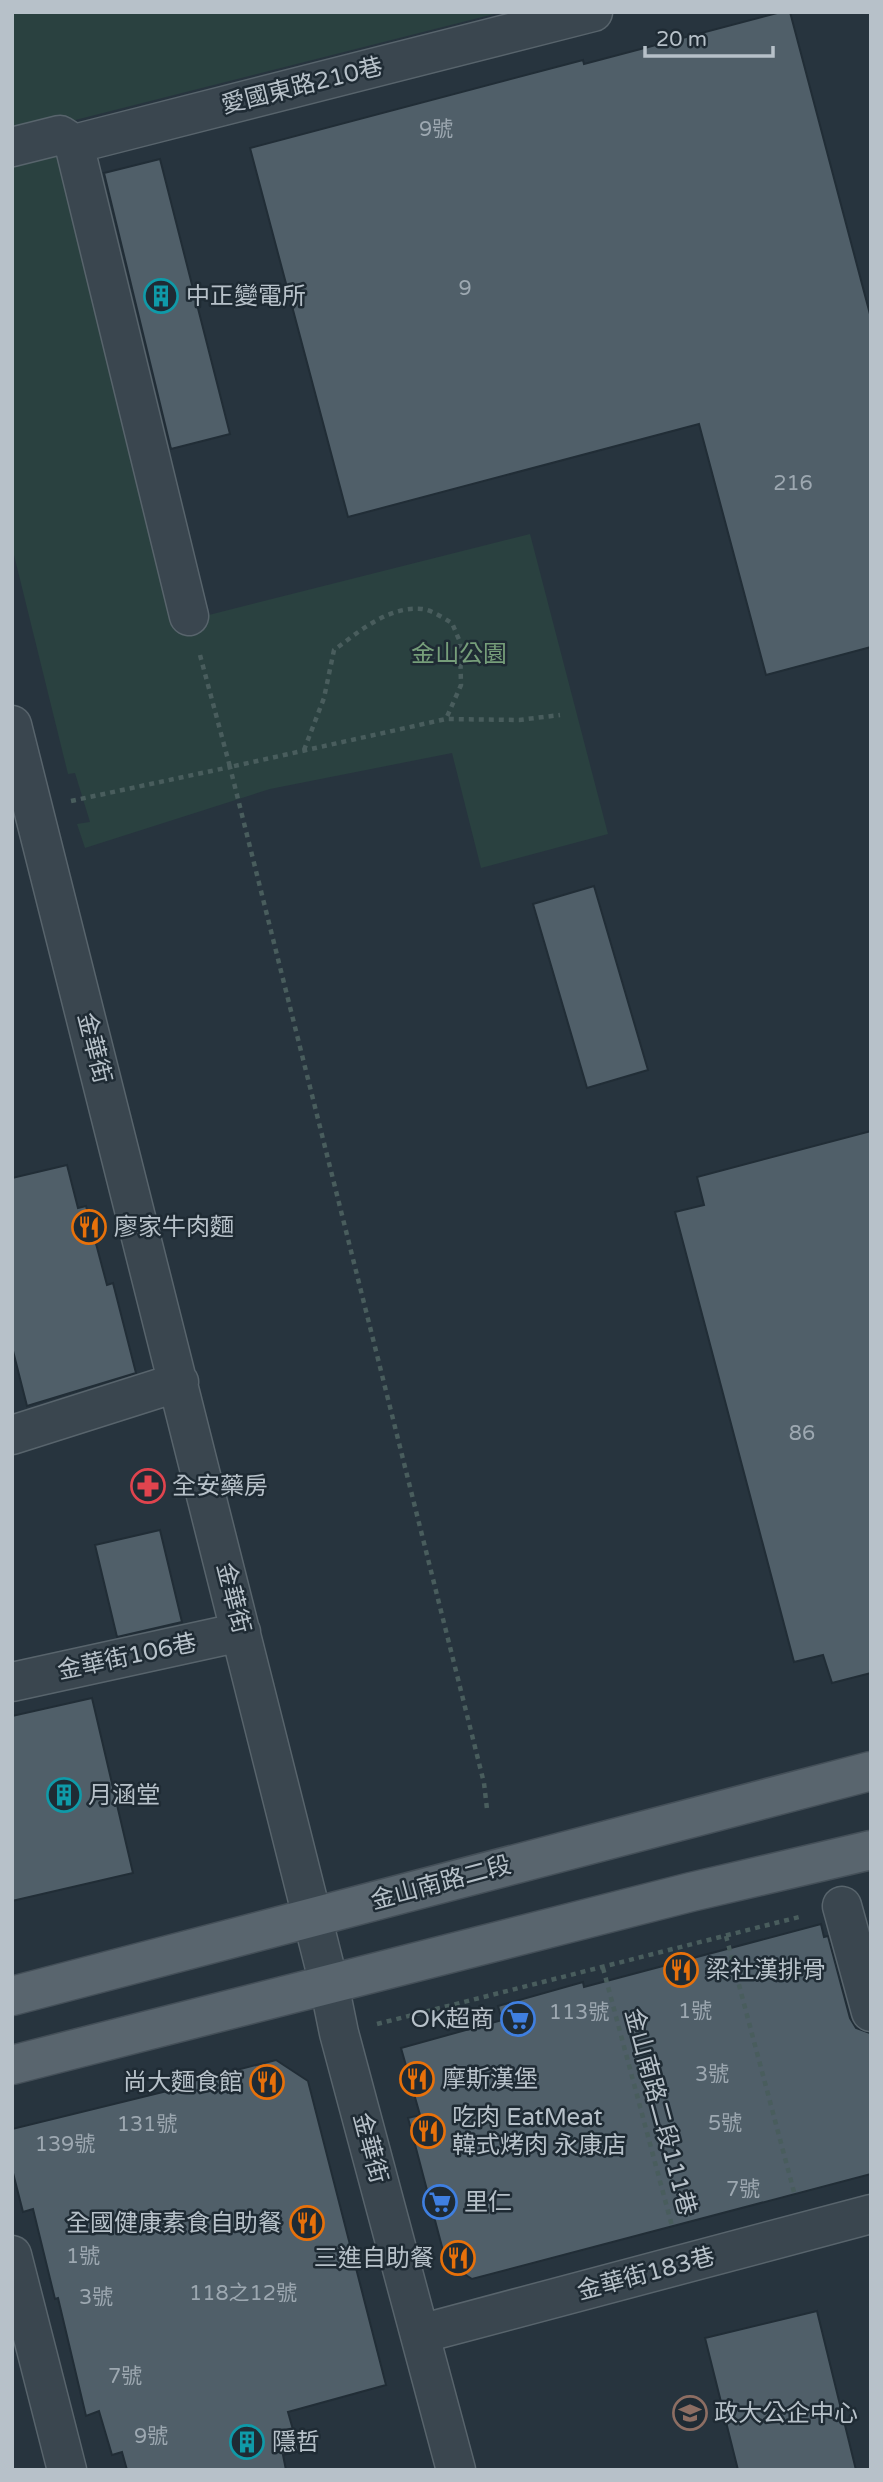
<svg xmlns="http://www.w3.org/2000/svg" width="883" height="2482" viewBox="0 0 883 2482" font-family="'Varela Round','Noto Sans TC',sans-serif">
  <rect width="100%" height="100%" fill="#27343e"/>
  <!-- green -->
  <path fill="#2a4140" d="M12 12H502L12 136Z
    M66 144 197 618 530 534 608 834 481 868 452 753 270 789 85 848 77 824 90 822 75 773 68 774 12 547V158Z"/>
  <!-- building -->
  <path fill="#505f69" stroke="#212d36" stroke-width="2" d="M781 12H790L871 318V647L766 675 699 424 348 517 250 148 583 60 584 64Z
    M160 159 230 434 171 449 104 173Z
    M594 886 648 1070 587 1088 533 904Z
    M871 1131V1673L832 1683 823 1655 794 1662 675 1212 704 1205 697 1177Z
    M67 1165 78 1208 86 1206 107 1285 113 1283 136 1373 27 1406 12 1347V1178Z
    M160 1530 182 1622 117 1637 95 1545Z
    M92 1698 133 1873 12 1901V1716Z
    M821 1924 824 1937 828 1936 850 2018 856 2028 870 2033 871 2174 472 2279 446 2262 408 2118 420 2115 401 2048 502 2020 498 2006 583 1982 584 1987Z
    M276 2060 308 2081 386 2385 288 2412 299 2451 283 2455 286 2470H127L122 2452 112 2455 99 2411 86 2416 58 2298 55 2299 33 2209 23 2212 12 2169V2129L167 2091 166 2088Z
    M817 2311 856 2470H738L705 2338Z"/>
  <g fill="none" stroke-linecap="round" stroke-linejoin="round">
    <!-- minor casing -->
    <g stroke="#58646c" stroke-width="41">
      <path id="minor" d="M74 144 189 616
        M12 147 60 135 74 144 593 12
        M12 725 329 1984 339 2033 456 2470
        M12 1435 179 1382
        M12 1682 241 1632
        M842 1906 871 2012
        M12 2255 67 2470
        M420 2334 871 2214"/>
    </g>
    <!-- major casing -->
    <g stroke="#444f58" stroke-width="41">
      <path id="major" d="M12 1996 871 1771
        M12 2065 691 1892 871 1850"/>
    </g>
    <!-- path -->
    <path stroke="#495d5d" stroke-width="4.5" stroke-dasharray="5 5" stroke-linecap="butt" d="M200 655 230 767 446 719 519 720 560 715
      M304 750 324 698 334 650C360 631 388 606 422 609 432 610 443 618 452 623L460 642 461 685 446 719
      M71 801 230 767 484 1783 487 1809
      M726 1936 794 2192
      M603 1968 672 2226
      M377 2024 803 1916"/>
    <!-- minor -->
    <use href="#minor" stroke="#3a464f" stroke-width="38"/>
    <!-- major -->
    <use href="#major" stroke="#59656e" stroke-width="38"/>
  </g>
  <!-- icons -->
  <defs>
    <g id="building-ring" transform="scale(1.75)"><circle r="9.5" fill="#1f2b34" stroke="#0f9aa8" stroke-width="1.5"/><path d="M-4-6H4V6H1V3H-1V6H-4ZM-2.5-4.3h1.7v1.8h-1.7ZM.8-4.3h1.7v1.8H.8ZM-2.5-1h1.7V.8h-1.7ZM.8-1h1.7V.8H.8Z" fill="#0f9aa8"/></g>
    <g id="restaurant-ring" transform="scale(1.75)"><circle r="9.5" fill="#1f2b34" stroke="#e8710a" stroke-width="1.5"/><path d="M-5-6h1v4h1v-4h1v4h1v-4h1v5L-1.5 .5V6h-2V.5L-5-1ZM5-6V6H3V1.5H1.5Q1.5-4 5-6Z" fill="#e8710a"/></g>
    <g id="pharmacy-ring" transform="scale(1.75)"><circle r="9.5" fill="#1f2b34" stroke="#e0444e" stroke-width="1.5"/><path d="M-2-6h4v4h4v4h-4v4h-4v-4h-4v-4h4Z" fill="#e0444e"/></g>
    <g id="supermarket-ring" transform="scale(1.75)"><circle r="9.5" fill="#1f2b34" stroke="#3f7fe0" stroke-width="1.5"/><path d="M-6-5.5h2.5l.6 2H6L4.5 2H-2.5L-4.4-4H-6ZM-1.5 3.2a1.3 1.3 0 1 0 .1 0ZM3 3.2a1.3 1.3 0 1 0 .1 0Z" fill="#3f7fe0"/></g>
    <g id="university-ring" transform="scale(1.75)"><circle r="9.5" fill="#1f2b34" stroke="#8d6e63" stroke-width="1.5"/><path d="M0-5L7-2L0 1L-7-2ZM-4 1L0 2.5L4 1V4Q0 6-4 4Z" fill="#8d6e63"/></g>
  </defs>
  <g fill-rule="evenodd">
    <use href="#building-ring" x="161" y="296"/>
    <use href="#restaurant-ring" x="89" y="1227"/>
    <use href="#pharmacy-ring" x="148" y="1486"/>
    <use href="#building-ring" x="64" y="1795"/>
    <use href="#restaurant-ring" x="681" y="1970"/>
    <use href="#supermarket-ring" x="518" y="2019"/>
    <use href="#restaurant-ring" x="417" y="2079"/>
    <use href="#restaurant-ring" x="267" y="2082"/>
    <use href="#restaurant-ring" x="428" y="2131"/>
    <use href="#supermarket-ring" x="440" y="2202"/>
    <use href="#restaurant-ring" x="307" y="2223"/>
    <use href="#restaurant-ring" x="458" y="2258"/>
    <use href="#university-ring" x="690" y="2413"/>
    <use href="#building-ring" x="247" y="2442"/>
  </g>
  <g text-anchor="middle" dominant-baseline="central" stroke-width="5" stroke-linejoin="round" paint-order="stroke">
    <!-- number labels -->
    <g font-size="21" fill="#9da8b1">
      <text x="436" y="129">9號</text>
      <text x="465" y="288">9</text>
      <text x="793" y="483">216</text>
      <text x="802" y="1433">86</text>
      <text x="695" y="2011">1號</text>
      <text x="579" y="2012">113號</text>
      <text x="712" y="2074">3號</text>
      <text x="725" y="2123">5號</text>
      <text x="147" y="2124">131號</text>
      <text x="65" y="2144">139號</text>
      <text x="743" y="2189">7號</text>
      <text x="83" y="2256">1號</text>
      <text x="243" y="2293">118之12號</text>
      <text x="96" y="2297">3號</text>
      <text x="125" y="2376">7號</text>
      <text x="151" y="2436">9號</text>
    </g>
    <!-- street labels -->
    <g font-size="24" fill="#b7c1c9" stroke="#1f2b34">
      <text transform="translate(302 86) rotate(-14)">愛國東路210巷</text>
      <text transform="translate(94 1048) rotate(76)">金華街</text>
      <text transform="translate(233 1598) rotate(76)">金華街</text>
      <text transform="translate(127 1657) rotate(-12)">金華街106巷</text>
      <text transform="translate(441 1883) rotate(-15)">金山南路二段</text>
      <text transform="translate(660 2112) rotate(75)">金山南路二段111巷</text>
      <text transform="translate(370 2148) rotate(75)">金華街</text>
      <text transform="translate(646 2274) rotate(-15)">金華街183巷</text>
    </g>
    <!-- poi labels -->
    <g font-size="24" fill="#b7c1c9" stroke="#1f2b34" text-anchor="start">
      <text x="186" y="296">中正變電所</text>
      <text x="114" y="1227">廖家牛肉麵</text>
      <text x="172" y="1486">全安藥房</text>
      <text x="88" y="1795">月涵堂</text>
      <text x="706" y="1970">梁社漢排骨</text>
      <text x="494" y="2019" text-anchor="end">OK超商</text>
      <text x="442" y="2079">摩斯漢堡</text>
      <text x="243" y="2082" text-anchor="end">尚大麵食館</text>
      <text x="452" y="2117">吃肉 EatMeat<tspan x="452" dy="28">韓式烤肉 永康店</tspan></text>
      <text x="464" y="2202">里仁</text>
      <text x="282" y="2223" text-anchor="end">全國健康素食自助餐</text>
      <text x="434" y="2258" text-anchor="end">三進自助餐</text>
      <text x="714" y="2413">政大公企中心</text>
      <text x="272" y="2442">隱哲</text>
    </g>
    <!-- park labels -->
    <g font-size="24" fill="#769e7a" stroke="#1f2b34">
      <text x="459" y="654">金山公園</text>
    </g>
  </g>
  <!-- border -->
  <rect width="883" height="2482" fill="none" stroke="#b7c1c9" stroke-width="28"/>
  <!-- scale -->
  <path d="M645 46v10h128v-10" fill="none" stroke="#b7c1c9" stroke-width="3.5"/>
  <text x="656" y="46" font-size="21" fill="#b7c1c9" stroke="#1f2b34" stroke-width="5" paint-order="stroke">20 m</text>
</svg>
